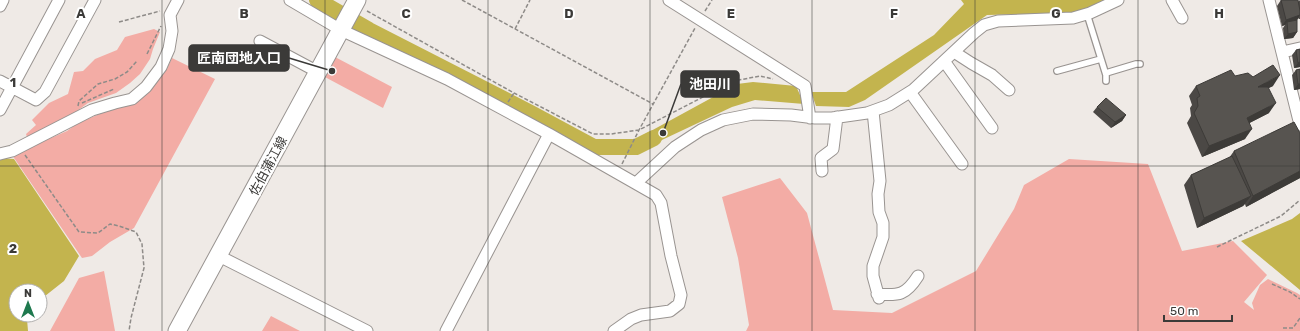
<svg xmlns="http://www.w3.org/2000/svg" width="1300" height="331" viewBox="0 0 1300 331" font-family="Rubik,'Noto Sans JP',sans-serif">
  <rect width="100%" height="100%" fill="#efeae6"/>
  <!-- green -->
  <path fill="#f3aca5" d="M154 29 160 32 153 49 150 59 140 74 130 83 116 93 88 103 73 114 28 140 26 134 36 125 32 120 49 103 68 94 74 72 83 71 95 59 117 50 125 37Z
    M335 57 392 87 383 108 323 76Z
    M172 58 215 79 134 228 110 242 92 256 82 258 12 155 67 131 78 123 143 96 167 69Z
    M1069 159 1148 164 1182 251 1233 241 1267 275 1244 302 1254 310 1252 303 1260 285 1268 279 1297 293 1300 295V331H746L749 325 738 258 722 197 780 178 807 213 833 310 892 313 976 271 1014 209 1024 185Z
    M104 271 115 331H50L79 278Z
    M271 316 300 331H262Z"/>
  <!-- water -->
  <path fill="#c3b44e" d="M961 0H1108L1077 13 987 15 865 100 849 107 816 106 811 92H846L934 35 964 4Z
    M753 82 796 86 804 104 755 100 732 107 630 155 638 138 737 84Z
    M0 158 14 159 79 256 64 281 40 300V291H16V315H29L27 319 28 331H0Z
    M1300 213V290L1241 241 1292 219Z"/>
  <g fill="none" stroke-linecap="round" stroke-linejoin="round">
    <!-- river -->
    <path stroke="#c3b44e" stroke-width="16" d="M317 0 369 30 531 113 594 147H636L654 138"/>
    <!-- service casing -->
    <g stroke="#999491" stroke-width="8">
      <path id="service" d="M1087 14 1106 75V81
        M1057 71 1101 59
        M1106 73 1136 64H1140"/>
    </g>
    <!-- minor casing -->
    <g stroke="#999491" stroke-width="13">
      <path id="minor" d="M290 0 341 30 447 79 549 134 656 195 661 203 671 256 681 295 679 304 670 311 641 315 631 319 614 331
        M669 0 805 86 810 118
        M1172 0 1182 18
        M1269 0 1300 125
        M0 6 3 0
        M260 41 318 72
        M954 52 971 63 992 75 1009 90
        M1282 52 1300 48
        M944 61 992 128
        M0 81 36 100 45 92 95 0
        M910 92 962 164
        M0 110 59 0
        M873 111 880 181 878 194 879 212 883 223V237L873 266V276L879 298
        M0 154 12 151 92 110 115 103 132 99 146 87 161 67 169 49 172 31 170 15 178 0
        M822 171 821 158 833 149 837 117
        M636 183 675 147 701 130 723 120 753 114 791 115 815 118H832L867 113 889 105 913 90 974 33 984 25 998 21 1073 18 1090 13 1118 0
        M219 256 367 331
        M877 294C899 296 906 295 918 276
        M446 331 549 134"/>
    </g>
    <!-- primary casing -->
    <g stroke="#999491" stroke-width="19">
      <path id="primary" d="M177 331 357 0"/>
    </g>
    <!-- path -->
    <path stroke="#8e8b88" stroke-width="1.5" stroke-dasharray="4 2" stroke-linecap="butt" d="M462 0 653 104
      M367 11 514 93 593 134H611L639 130 734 81 760 76 773 79
      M705 11 712 0
      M119 22 160 11
      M515 29 530 0
      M147 54 161 26
      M508 102 514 93
      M82 103 114 89
      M78 106 79 101 98 84 115 79 127 72 137 61
      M25 155 79 232 98 233 110 224 119 226 136 232 142 244 144 268 131 318 129 331
      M622 164 639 130 695 28
      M1217 247 1281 216 1300 200
      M1272 284 1290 292 1300 299
      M1283 328H1293L1300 318"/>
    <!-- service -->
    <use href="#service" stroke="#fff" stroke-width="5.5"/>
    <!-- minor -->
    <use href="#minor" stroke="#fff" stroke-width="11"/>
    <!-- primary -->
    <use href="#primary" stroke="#fff" stroke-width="17"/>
  </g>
  <!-- wall -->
  <path fill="#4b4845" d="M1281 0 1298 2 1300 0V19H1299V18L1297 20V32L1293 38 1284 39 1283 28 1285 25 1282 26 1277 6Z
    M1300 49V67L1294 68 1292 55 1296 50Z
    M1300 69V89L1294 90 1292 75 1296 70Z
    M1235 76 1253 77 1273 86 1268 88 1269 113 1249 123 1245 139 1202 157 1187 123 1191 116 1190 108 1192 105 1189 96 1196 86Z
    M1097 107 1126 115 1122 121 1111 128 1093 112Z
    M1300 133V178L1246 207 1245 204 1243 206 1197 228 1184 185 1191 175 1229 158 1234 151Z"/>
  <!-- shaded-wall -->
  <path fill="#3d3b38" d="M1300 15 1297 20 1287 22 1285 25 1282 26 1286 20Z
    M1297 32 1293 38 1284 39 1288 34Z
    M1300 62V67L1294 68 1298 63Z
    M1280 75 1273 86 1251 97 1258 87Z
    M1298 84H1300V89L1294 90Z
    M1276 103 1269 113 1240 128 1247 118Z
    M1126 115 1122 121 1111 128 1115 122Z
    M1252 129 1245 139 1202 157 1209 146Z
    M1300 171V178L1246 207 1253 196Z
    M1251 196 1243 206 1197 228 1204 218Z"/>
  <!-- building -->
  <path fill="#575450" stroke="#3d3b38" d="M1281 0H1298L1300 11V15L1286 20Z
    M1297 20V32L1288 34 1287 22Z
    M1300 49V62L1298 63 1296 50Z
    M1273 65 1280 75 1258 87H1268L1276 103 1247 118 1252 129 1209 146 1194 113 1198 106 1197 98 1200 96 1196 86 1231 70 1235 76 1248 73 1253 77Z
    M1300 69V84H1298L1296 70Z
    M1106 98 1126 115 1115 122 1097 107Z
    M1294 122 1300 133V171L1253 196 1234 151Z
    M1232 156 1251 196 1204 218 1191 175Z"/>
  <!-- grid -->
  <path fill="none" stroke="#3b3a38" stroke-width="1" stroke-opacity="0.55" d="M162 0V331M325 0V331M488 0V331M650 0V331M812 0V331M975 0V331M1138 0V331M0 166H1300"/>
  <g text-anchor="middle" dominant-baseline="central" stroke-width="4" stroke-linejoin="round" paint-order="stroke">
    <!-- street labels -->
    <g font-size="13" fill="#3b3a38" stroke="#fff">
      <text transform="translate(268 166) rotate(-62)">佐伯蒲江線</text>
    </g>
  </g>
  <g font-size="13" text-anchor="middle" font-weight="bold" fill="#3b3a38" stroke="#fff" stroke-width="4" stroke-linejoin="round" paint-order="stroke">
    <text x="81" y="18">A</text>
    <text x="244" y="18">B</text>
    <text x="406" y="18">C</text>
    <text x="569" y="18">D</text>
    <text x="731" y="18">E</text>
    <text x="894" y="18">F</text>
    <text x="1056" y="18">G</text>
    <text x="1219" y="18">H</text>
    <text x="13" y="87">1</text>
    <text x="13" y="253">2</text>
  </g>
  <!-- callouts -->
  <path fill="none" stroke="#3b3a38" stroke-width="1.5" d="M332 71L289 58M663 133L681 84"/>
  <g fill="#3b3a38" stroke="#fff" stroke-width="1.5">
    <circle cx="332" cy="71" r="4"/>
    <circle cx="663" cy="133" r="4"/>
  </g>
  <g fill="#3b3a38" stroke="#3b3a38" stroke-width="1.5">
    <rect x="189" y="45" width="100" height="26" rx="4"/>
    <rect x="681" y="71" width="58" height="26" rx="4"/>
  </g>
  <g font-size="14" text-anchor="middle" font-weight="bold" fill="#fff">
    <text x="239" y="63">匠南団地入口</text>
    <text x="710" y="89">池田川</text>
  </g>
  <!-- north arrow -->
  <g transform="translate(28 303)"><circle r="19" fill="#ffffff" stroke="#b1b0af"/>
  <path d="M0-3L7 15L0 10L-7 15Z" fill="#1e794e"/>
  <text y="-6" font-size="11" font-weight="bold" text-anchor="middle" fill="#3b3a38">N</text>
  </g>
  <!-- scale -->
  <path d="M1164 315v6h68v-6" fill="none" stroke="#3b3a38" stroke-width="2"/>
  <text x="1170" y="315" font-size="12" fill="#3b3a38" stroke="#ffffff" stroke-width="3" paint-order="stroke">50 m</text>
</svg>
